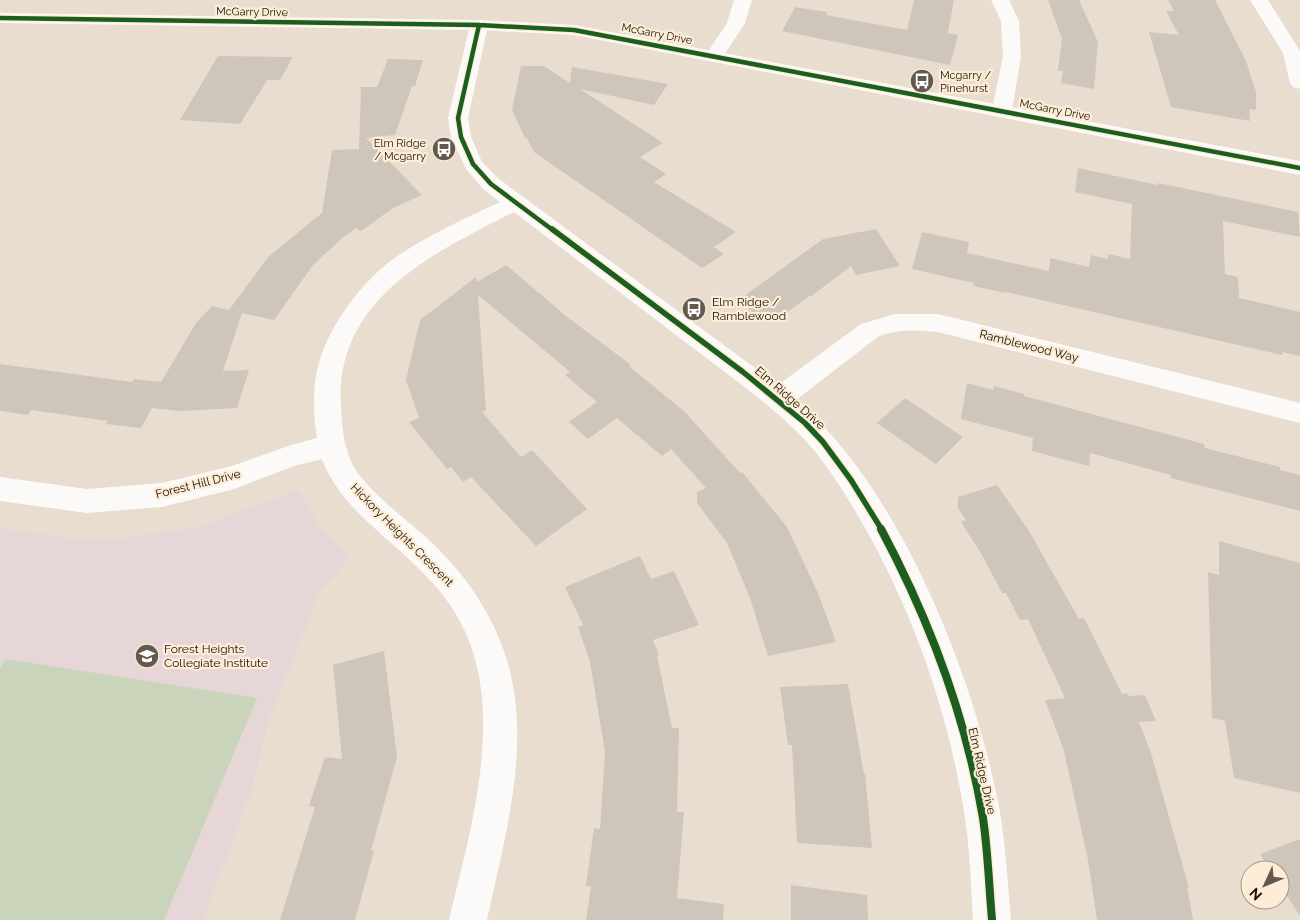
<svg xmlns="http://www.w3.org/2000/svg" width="1300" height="920" viewBox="0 0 1300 920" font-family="Raleway,sans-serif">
  <rect width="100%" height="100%" fill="#e8ddce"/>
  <!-- education -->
  <path fill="#e7d6d8" d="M298 490 320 527 350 558 319 593 269 720 251 792 203 920H0V528L79 540 131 537 198 527Z"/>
  <!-- green -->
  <path fill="#c9d4ba" d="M5 659 257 698 164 920H0V668Z"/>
  <!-- building -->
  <path fill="#cfc6bb" d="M914 0H954L948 33 958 35 950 65 782 31 795 7 827 12 826 15 907 30Z
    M1048 0H1079L1098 42 1094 89 1061 83 1063 71H1058L1062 39Z
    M1168 0H1215L1246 61 1256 92V110L1249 109 1250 121 1171 107 1149 32 1179 35 1166 11H1174Z
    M218 56 293 57 280 80H267L240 124 180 120Z
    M388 59 423 60 415 86H412L395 135 366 138 422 195 393 208 361 231 356 228 340 240 313 265 274 320 242 313 223 371 249 370 237 408 179 411 152 408 141 428 106 424 108 421 31 410 28 415 0 411V364L132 382 134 379 161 382 196 323 212 306 229 310 269 256 322 213 332 150 359 149 361 87H377Z
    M521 66H544L570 83 572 67 668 84 654 105 580 89 663 143 640 157 666 174 654 182 736 232 714 247 724 254 702 268 534 152 527 138H525L512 110Z
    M1078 168 1158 185V183L1298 212 1300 237 1223 221 1225 274 1238 277 1239 298 1300 312V356L1282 352V355L1006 292V293L973 286 974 283 912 269 922 232 969 242 967 253 1049 271 1050 258 1089 267 1091 255 1108 259V254L1130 259 1132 204 1075 192Z
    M876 229 900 266 856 275 851 266 810 297 809 296 784 315 781 313 768 323 737 301 823 239Z
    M506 265 566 316 631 365 629 366 685 412 740 473 742 472 787 527 818 593 836 642 768 656 750 598 727 543 697 503V492L706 488 671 449 662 456 617 418 588 439 569 422 597 402 565 375 570 372 478 295 486 410 482 412 521 457 532 450 587 509 536 546 471 477 463 482 451 467 447 469 409 422 419 418 406 380 420 320 476 277 477 282Z
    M967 383 994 390V386L1024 394V396L1204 444 1205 448 1280 467V470L1300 475V511L1171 478V475L1090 453 1089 466 1032 451 1033 438 961 419Z
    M905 398 963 437 936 464 877 423Z
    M997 485 1029 531 1079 619 1084 618 1122 694 1127 693 1128 696 1145 695 1156 721 1139 722 1151 753 1189 888 1187 887 1193 920H1097L1088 860 1064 751 1045 700 1065 698 1028 619 1020 620 1006 593H1002L982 555 961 522 966 520 958 508V497Z
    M1219 541 1300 563V793L1234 778 1225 721 1212 718 1208 572 1219 575Z
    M640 556 651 579 674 571 699 625 653 640 659 655 657 656 672 728H679L677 812H684L677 898 724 904 723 920H586L591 887 586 886 594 828 600 829 605 752 590 662 578 627 583 625 565 587Z
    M384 651 397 757 371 851H374L355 920H280L315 807 309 806 325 757 342 759 333 665Z
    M848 684 864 774H865L872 848 797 843 792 745H788L780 687Z
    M1300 839V916L1280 885V870H1270L1260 854Z
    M791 885 867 895 868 920H791Z"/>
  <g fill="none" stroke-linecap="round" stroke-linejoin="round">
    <!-- street -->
    <path fill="#fcfaf8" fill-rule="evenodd" d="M734 0H752L745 23 721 60 714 62 707 60 705 56 727 23Z
      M991 0H1009L1019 21 1021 56 1012 110 1009 114 1002 116 995 114 992 110 1003 56 1001 21Z
      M1250 0H1268L1300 51V89L1293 87 1290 83 1283 53Z
      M479 20 485 21 488 25 468 118 471 137 482 162 499 179 778 385 861 324 895 314H938L1300 403V423L938 332C918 330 898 329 879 336L796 400C901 488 978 685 1001 818 1006 852 1008 886 1011 920H973C971 886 970 852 965 818 949 711 910 602 854 509 840 485 824 461 805 440 771 404 728 375 688 344 630 300 572 256 514 212 433 253 334 299 341 407 342 431 345 457 360 476 377 497 399 514 420 532 460 567 489 606 506 657 533 743 505 836 487 920H449C471 828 509 704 457 616 446 597 432 581 416 566 383 533 339 505 322 459L294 466 234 489 162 507 87 513 0 501V477L87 489 162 483 232 466 291 445 317 438C313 414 312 386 319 363 330 324 361 283 393 259 426 236 464 219 500 202L483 189 466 169 451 137 448 118 470 25 473 21Z"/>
    <!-- secondary -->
    <path fill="#fcfaf8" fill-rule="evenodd" d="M0 13 479 20 574 25 1300 161V175L574 35 479 30 0 23Z"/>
    <!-- cycleway-far2 casing -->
    <g stroke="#fdedd6" stroke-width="7">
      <path id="cycleway-far2" d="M0 18 479 25 574 30 1300 168
        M479 25 458 118 461 137 473 164 491 184 554 231"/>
    </g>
    <!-- cycleway-far1 casing -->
    <g stroke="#fdedd6" stroke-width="9">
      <path id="cycleway-far1" d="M552 229 743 372 805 423 823 442 851 480 882 530"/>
    </g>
    <!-- cycleway casing -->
    <g stroke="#fdedd6" stroke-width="11">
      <path id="cycleway" d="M881 529C929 619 966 717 983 818 988 852 989 886 992 920"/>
    </g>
    <!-- cycleway-far2 -->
    <use href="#cycleway-far2" stroke="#1b5e20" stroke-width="4.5"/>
    <!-- cycleway-far1 -->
    <use href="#cycleway-far1" stroke="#1b5e20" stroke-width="5.5"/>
    <!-- cycleway -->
    <use href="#cycleway" stroke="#1b5e20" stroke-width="8"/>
  </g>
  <!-- icons -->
  <defs>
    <g id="bus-disc" transform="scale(1.25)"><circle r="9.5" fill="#625a4e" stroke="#fdedd6"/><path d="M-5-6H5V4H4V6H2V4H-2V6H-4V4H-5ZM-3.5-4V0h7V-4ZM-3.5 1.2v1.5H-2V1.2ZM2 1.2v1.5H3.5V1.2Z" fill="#fff"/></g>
    <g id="school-disc" transform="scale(1.25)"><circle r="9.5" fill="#625a4e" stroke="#fdedd6"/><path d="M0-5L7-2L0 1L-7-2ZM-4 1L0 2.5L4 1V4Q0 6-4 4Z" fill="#fff"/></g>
  </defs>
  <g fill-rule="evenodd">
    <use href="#bus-disc" x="922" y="81"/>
    <use href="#bus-disc" x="444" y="149"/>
    <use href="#bus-disc" x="694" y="309"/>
    <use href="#school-disc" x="147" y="656"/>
  </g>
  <g text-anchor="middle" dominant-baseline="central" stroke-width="4.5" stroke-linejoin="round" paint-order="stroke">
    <!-- far-street labels -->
    <g font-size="11" fill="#1a1309" stroke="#fdedd6">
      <text transform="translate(252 12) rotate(1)">McGarry Drive</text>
      <text transform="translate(657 34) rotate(11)">McGarry Drive</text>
      <text transform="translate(1055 110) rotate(11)">McGarry Drive</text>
    </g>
    <!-- far-poi labels -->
    <g font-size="11" fill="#1a1309" stroke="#fdedd6" text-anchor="start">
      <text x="940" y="75">Mcgarry /<tspan x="940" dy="13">Pinehurst</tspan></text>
      <text x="426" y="143" text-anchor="end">Elm Ridge<tspan x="426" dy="13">/ Mcgarry</tspan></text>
    </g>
    <!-- poi labels -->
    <g font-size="12" fill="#1a1309" stroke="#fdedd6" text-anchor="start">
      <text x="712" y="302">Elm Ridge /<tspan x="712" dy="14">Ramblewood</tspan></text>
      <text x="164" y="649">Forest Heights<tspan x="164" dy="14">Collegiate Institute</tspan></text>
    </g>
    <!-- street labels -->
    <g font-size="12" fill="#1a1309" stroke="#fdedd6">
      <text transform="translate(1029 346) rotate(14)">Ramblewood Way</text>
      <text transform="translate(790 398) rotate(41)">Elm Ridge Drive</text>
      <text transform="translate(198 484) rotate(-14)">Forest Hill Drive</text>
      <text transform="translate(402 535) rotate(45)">Hickory Heights Crescent</text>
      <text transform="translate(982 771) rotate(77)">Elm Ridge Drive</text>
    </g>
  </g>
  <!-- north arrow -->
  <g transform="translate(1265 885) rotate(226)"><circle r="24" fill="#fdedd6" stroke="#a29684"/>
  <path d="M0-4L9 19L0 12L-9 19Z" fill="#625a4e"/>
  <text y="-8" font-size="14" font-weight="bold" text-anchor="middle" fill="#1a1309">N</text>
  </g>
</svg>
